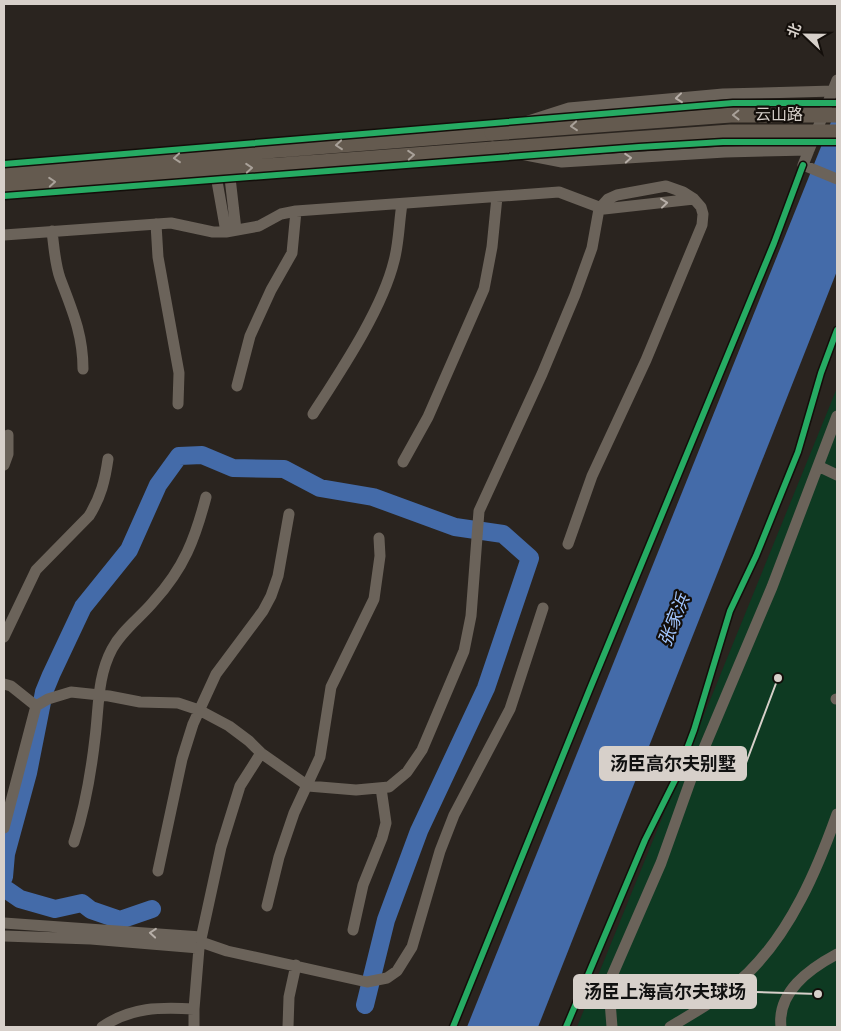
<svg xmlns="http://www.w3.org/2000/svg" width="841" height="1031" viewBox="0 0 841 1031" font-family="'Noto Sans','Noto Sans SC',sans-serif">
  <rect width="100%" height="100%" fill="#2a241f"/>
  <!-- green -->
  <path fill="#0e3a22" d="M837 388V1027H577Z"/>
  <!-- water -->
  <path fill="#446ba9" d="M837 107V271L538 1027H467Z"/>
  <g fill="none" stroke-linecap="round" stroke-linejoin="round">
    <!-- river -->
    <path stroke="#446ba9" stroke-width="18" d="M4 877 6 854 28 773 44 692 51 675 83 607 129 550 158 485 179 456 202 455 233 468 284 469 320 488 373 497 455 527 503 534 530 558 486 688 419 831 386 920 365 1005
      M4 888 20 899 55 909 82 903 91 910 120 920 152 909"/>
    <!-- minor -->
    <path stroke="#6b635a" stroke-width="11" d="M837 80 803 165 837 179
      M503 129 569 108 723 94 833 91
      M505 151 562 162 725 152 809 150
      M229 169 236 230
      M215 170 226 232
      M156 224 158 257 179 373 178 404
      M52 231C54 247 55 264 60 278 72 310 83 334 83 369
      M4 235 171 223 213 232H226L259 226 281 214 296 211 559 192 604 209 694 199
      M237 386 250 336 271 290 292 253 296 211
      M313 414C340 372 382 310 394 261 399 243 399 222 402 204
      M403 462 428 417 484 289 492 247 497 197
      M4 465 8 454V435
      M818 466 837 475
      M4 637 36 570 89 516C101 497 105 480 108 459
      M4 684 11 686 36 706
      M836 699H837
      M4 828 36 706 48 699 71 692 109 696 140 702 178 703 199 710 229 726 249 741 261 753 308 786 356 790 389 787 407 772 422 750 464 651 471 616 479 511 542 374 575 295 592 248 599 209 608 199 617 195 666 186 683 192 694 199 701 207 703 214 702 225 646 360 592 476 568 544
      M74 842C85 808 91 773 95 738 99 708 97 677 112 649 122 630 141 617 154 601 184 568 195 539 206 497
      M158 871 182 759 193 724 216 674 263 611 271 596 278 576 289 514
      M267 906 279 857 294 813 320 757 331 687 374 599 380 556 379 538
      M4 923 201 937
      M353 930 363 885 382 838 386 823 381 788
      M4 936 91 939 199 948
      M201 942 227 951 367 982 387 978 397 971 412 947 440 851 454 815 510 709 543 608
      M102 1027C131 1007 160 1007 194 1009
      M194 1027V1009L199 948 221 847 240 786 261 753
      M288 1027 289 997 296 965
      M612 1027 610 1001 611 978 661 863 691 779 772 587 837 416
      M670 1027C697 1011 725 995 748 973 791 931 817 870 837 814
      M781 1027C777 992 809 969 837 954"/>
    <!-- major -->
    <path stroke="#645a4f" stroke-width="15" d="M4 172 492 133
      M4 186 493 149"/>
    <!-- major-bridge -->
    <path stroke="#645a4f" stroke-width="15" d="M492 133 731 115H837
      M493 149 730 132H837"/>
    <!-- cycleway casing -->
    <g stroke="#130e0a" stroke-width="9">
      <path id="cycleway" d="M4 164 733 103H837
        M4 196 639 147 723 142H837
        M453 1027 589 691 774 243 803 165
        M566 1027 645 840 676 778 694 730 730 611 756 556 798 452 821 373 837 330"/>
    </g>
    <!-- cycleway -->
    <use href="#cycleway" stroke="#26ab63" stroke-width="6"/>
  </g>
  <!-- one-way arrows -->
  <defs><path id="oneway-chevron" d="M-2-3.5L2.5 0L-2 3.5" fill="none" stroke-width="1.6" stroke-linecap="round" stroke-linejoin="round" transform="scale(1.25)"/></defs>
  <g stroke="#b7afa8">
    <use href="#oneway-chevron" transform="translate(679 98) rotate(174)"/>
    <use href="#oneway-chevron" transform="translate(628 158) rotate(-4)"/>
    <use href="#oneway-chevron" transform="translate(664 203) rotate(-6)"/>
    <use href="#oneway-chevron" transform="translate(153 933) rotate(-175)"/>
  </g>
  <g stroke="#a9a199">
    <use href="#oneway-chevron" transform="translate(736 115) rotate(179)"/>
    <use href="#oneway-chevron" transform="translate(574 126) rotate(175)"/>
    <use href="#oneway-chevron" transform="translate(339 145) rotate(175)"/>
    <use href="#oneway-chevron" transform="translate(411 155) rotate(-4)"/>
    <use href="#oneway-chevron" transform="translate(177 158) rotate(175)"/>
    <use href="#oneway-chevron" transform="translate(249 168) rotate(-4)"/>
    <use href="#oneway-chevron" transform="translate(52 182) rotate(-4)"/>
  </g>
  <g text-anchor="middle" dominant-baseline="central" stroke-width="4.5" stroke-linejoin="round" paint-order="stroke">
    <!-- street labels -->
    <g font-size="16" fill="#d7d0ca" stroke="#130e0a">
      <text x="779" y="114">云山路</text>
    </g>
    <!-- water labels -->
    <g font-size="18" font-style="italic" fill="#a2c6fe" stroke="#130e0a">
      <text transform="translate(673 620) rotate(-68)">张家浜</text>
    </g>
  </g>
  <!-- callouts -->
  <path fill="none" stroke="#d7d0ca" stroke-width="2" d="M778 678L746 763M818 994L756 992"/>
  <g fill="#d7d0ca" stroke="#130e0a" stroke-width="2">
    <circle cx="778" cy="678" r="5"/>
    <circle cx="818" cy="994" r="5"/>
  </g>
  <g fill="#d7d0ca" stroke="#d7d0ca" stroke-width="2">
    <rect x="600" y="747" width="146" height="33" rx="5"/>
    <rect x="574" y="975" width="182" height="33" rx="5"/>
  </g>
  <g font-size="18" text-anchor="middle" font-weight="bold" fill="#111">
    <text x="673" y="770">汤臣高尔夫别墅</text>
    <text x="665" y="998">汤臣上海高尔夫球场</text>
  </g>
  <!-- border -->
  <rect width="841" height="1031" fill="none" stroke="#d7d0ca" stroke-width="10"/>
  <!-- north arrow -->
  <g transform="translate(806 35) rotate(292)" stroke="#130e0a" stroke-width="4" paint-order="stroke">
  <path d="M0-4L9 19L0 12L-9 19Z" fill="#d7d0ca"/>
  <text y="-8" font-size="14" font-weight="bold" text-anchor="middle" fill="#d7d0ca">北</text>
  </g>
</svg>
